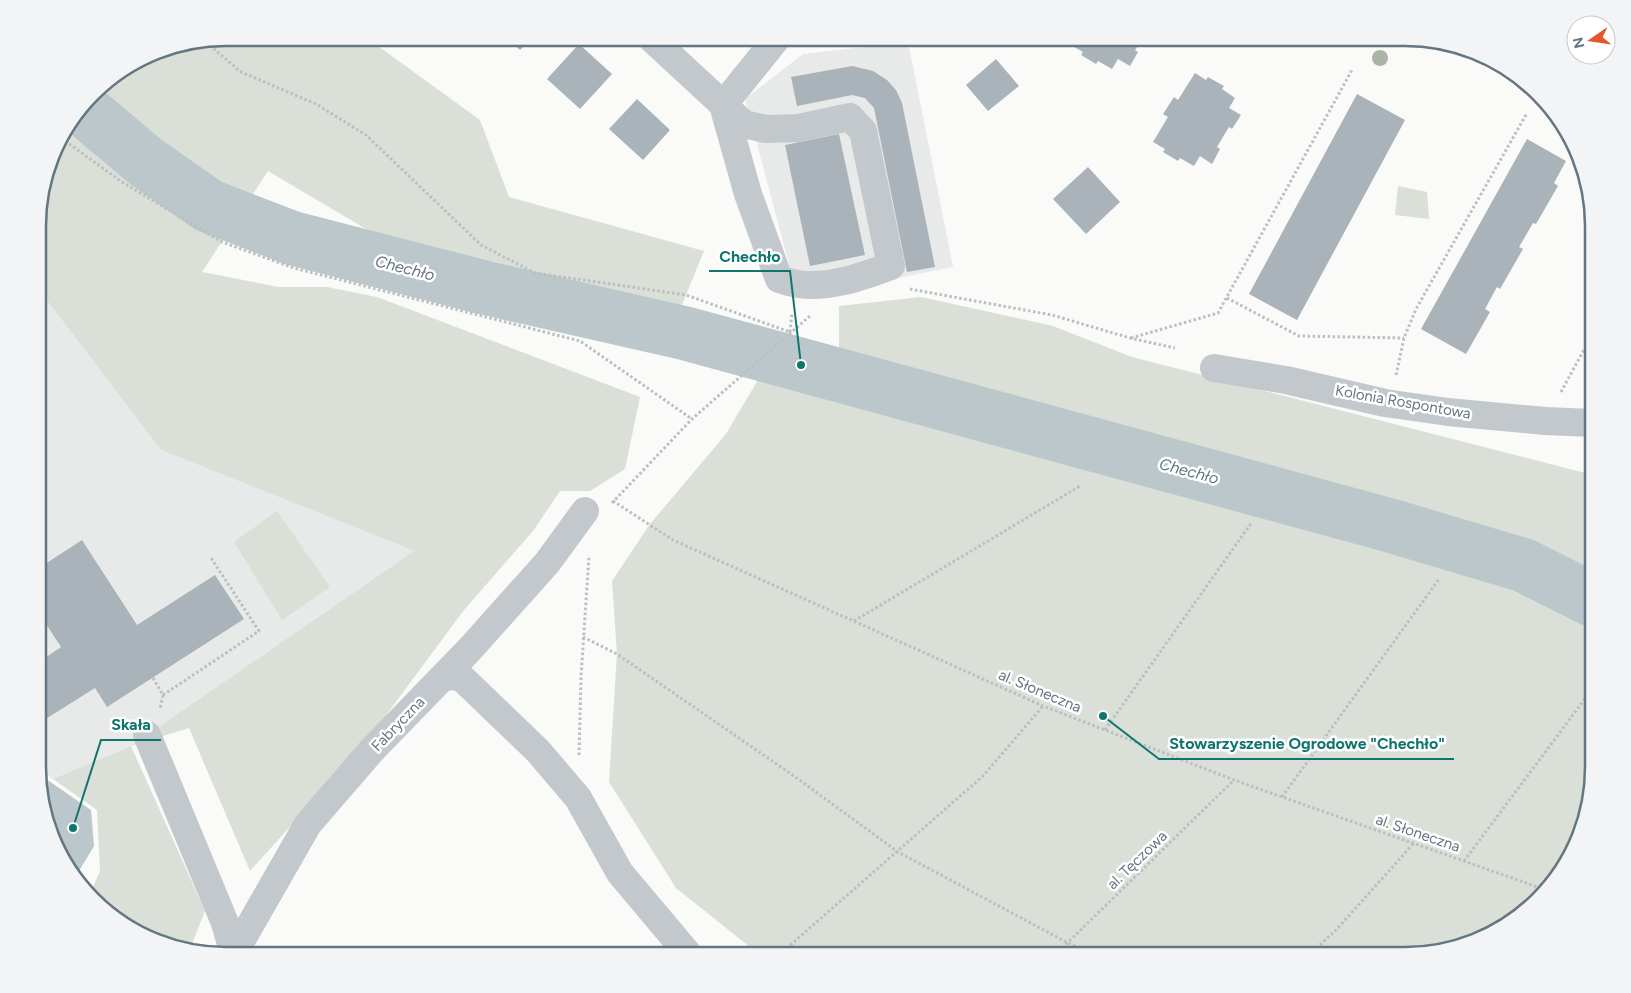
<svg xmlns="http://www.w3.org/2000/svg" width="1631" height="993" viewBox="0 0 1631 993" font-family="Figtree,sans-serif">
  <rect width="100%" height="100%" fill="#fafaf8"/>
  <!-- built -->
  <path fill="#e8e9e9" d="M908 42 953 267 798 298 745 99 803 54Z
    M39 290 161 450 414 551 131 746 53 779 39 762Z"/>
  <!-- green -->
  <path fill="#dadfd7" d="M226 38H367L480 120 509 197 704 251 677 317 429 256 393 245 268 171 202 272 279 287H327L377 297 640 397 625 469 590 491H560L533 531 464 610 364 745 250 871 189 728 131 746 205 911 189 951 177 949 132 930 91 892 100 871 97 810 53 779 39 767V762L53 779 131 746 414 551 161 450 39 290V202L57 143 102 85 154 52Z
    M1398 186 1427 192 1429 219 1395 215Z
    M921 297 1053 326 1132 357 1593 475V591L1524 555 1135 441 839 366V306Z
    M768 363 1127 471 1511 583 1589 624 1593 627V779L1568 861 1538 900 1499 930 1417 955H760L676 888 609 782 617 654 612 581 650 524 726 434Z
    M277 511 330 587 282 620 234 542Z"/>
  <!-- water -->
  <path fill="#bbc7cb" d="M39 777 49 781 91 810 94 846 79 871 93 888 91 892 69 871 39 791Z"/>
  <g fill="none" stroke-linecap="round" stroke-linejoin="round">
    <!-- stream -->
    <path stroke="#bbc7cb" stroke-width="9" d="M476 302 486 288
      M788 380 801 365"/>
    <!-- river -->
    <path stroke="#bbc7cb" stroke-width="54" d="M83 109 146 162 209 206 292 238 486 288 684 333 1392 526 1523 565 1593 600"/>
  </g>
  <!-- building -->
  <path fill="#aab3b9" d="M507 38H532L520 50Z
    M1075 38H1143L1135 50 1138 52 1130 66 1118 59 1112 69 1098 61 1096 64 1081 55 1083 52 1071 45Z
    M579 44 612 74 580 109 547 79Z
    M996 59 1019 86 988 111 966 85Z
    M852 66 873 71 887 80 896 90 902 103 935 267 907 272 874 108 865 98 852 95 797 106 791 77Z
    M1195 73 1206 80 1208 77 1224 86 1222 89 1235 98 1229 108 1241 115 1232 129 1229 127 1217 147 1220 149 1212 164 1200 156 1194 166 1180 158 1178 161 1163 152 1165 149 1153 142 1168 117 1163 114 1174 97 1178 100Z
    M1357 94 1405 120 1297 320 1249 294Z
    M637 99 670 130 643 160 609 129Z
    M839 134 865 255 810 266 785 145Z
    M1527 139 1566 161 1554 183 1558 186 1536 224 1533 223 1519 247 1523 249 1500 289 1497 287 1485 309 1490 312 1466 354 1421 329Z
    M1088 167 1120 202 1086 234 1053 199Z
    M82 540 137 625 215 575 244 619 107 707 95 688 44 720 39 712V662L61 647 39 613V568Z"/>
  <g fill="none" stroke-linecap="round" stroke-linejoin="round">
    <!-- path -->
    <path stroke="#bbbfc2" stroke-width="3" stroke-dasharray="2.5 2.5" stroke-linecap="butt" d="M206 42 241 72 316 104 366 135 481 245 535 273 686 295 790 332
      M61 138 122 182 222 242 294 268 580 341 692 419
      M910 289 1052 315 1130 338 1175 348
      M1227 298 1299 336 1404 338
      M790 332 792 313
      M1131 338 1218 313 1352 70
      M1396 375 1404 338 1416 309 1527 113
      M1561 392 1593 333
      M613 501 673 540 1043 706 1234 780 1546 890
      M612 503 692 419 811 315
      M854 621 1080 486
      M583 637 617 654 794 776 898 852 1068 943 1096 955
      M153 678 163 695 160 709
      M163 695 259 631 211 558
      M1105 730 1252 522
      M579 755 581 677 589 556
      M1282 797 1439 579
      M1464 861 1593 688
      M779 955 983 776 1043 706
      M1055 955 1234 780
      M1309 955 1337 929 1414 843"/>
    <!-- minor -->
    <path stroke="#c3c8cc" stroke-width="28" d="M651 38 744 124 766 129 798 128 850 117 863 131 891 266C863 276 829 289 798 284 792 283 785 281 779 279L748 194 723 105
      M723 105 777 38
      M1214 368 1286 380 1385 403 1448 412 1545 421 1593 423
      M445 675 462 678 538 751 578 798 620 873 689 955
      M147 735 225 923 234 954
      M233 955 308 824 372 750 470 649 547 563 585 511"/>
  </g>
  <!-- trees -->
  <circle fill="#aab4a7" cx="1380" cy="58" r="8"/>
  <g text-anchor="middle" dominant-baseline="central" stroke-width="5" stroke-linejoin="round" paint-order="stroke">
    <!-- street labels -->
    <g font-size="15" fill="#657683" stroke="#fff">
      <text transform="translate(1403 402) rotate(10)">Kolonia Rospontowa</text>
      <text transform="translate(1040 691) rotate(23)">al. Słoneczna</text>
      <text transform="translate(398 724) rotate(-46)">Fabryczna</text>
      <text transform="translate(1418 833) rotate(19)">al. Słoneczna</text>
      <text transform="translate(1137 860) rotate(-44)">al. Tęczowa</text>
    </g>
    <!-- water labels -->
    <g font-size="16" font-style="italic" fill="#60757c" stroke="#fff">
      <text transform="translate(405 268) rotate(14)">Chechło</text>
      <text transform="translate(1189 471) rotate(15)">Chechło</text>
    </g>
  </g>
  <!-- crop -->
  <path d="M0 0H1631V993H0ZM226 46H1405A180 180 0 0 1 1585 226V767A180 180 0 0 1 1405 947H226A180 180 0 0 1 46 767V226A180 180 0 0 1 226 46Z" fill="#f3f4f5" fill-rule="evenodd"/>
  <path fill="none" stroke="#657683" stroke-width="2.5" d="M226 46H1405A180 180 0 0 1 1585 226V767A180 180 0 0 1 1405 947H226A180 180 0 0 1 46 767V226A180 180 0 0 1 226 46Z"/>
  <!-- callouts -->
  <path fill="none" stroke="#0f766e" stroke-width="2" d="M801 365L790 271H709M73 828L101 740H161M1103 716L1159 759H1454"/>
  <g fill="#0f766e" stroke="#fff" stroke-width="2">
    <circle cx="801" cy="365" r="5"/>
    <circle cx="73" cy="828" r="5"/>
    <circle cx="1103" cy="716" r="5"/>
  </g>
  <g font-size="16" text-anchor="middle" font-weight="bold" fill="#0f766e" stroke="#fff" stroke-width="5" stroke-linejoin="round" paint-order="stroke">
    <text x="750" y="262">Chechło</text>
    <text x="131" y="730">Skała</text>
    <text x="1307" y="749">Stowarzyszenie Ogrodowe "Chechło"</text>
  </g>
  <!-- north arrow -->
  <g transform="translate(1591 40) rotate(257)"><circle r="24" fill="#ffffff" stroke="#c1c8cd"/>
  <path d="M0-4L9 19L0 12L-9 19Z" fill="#e4572e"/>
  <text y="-8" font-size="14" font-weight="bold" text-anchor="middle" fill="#657683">N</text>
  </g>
</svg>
